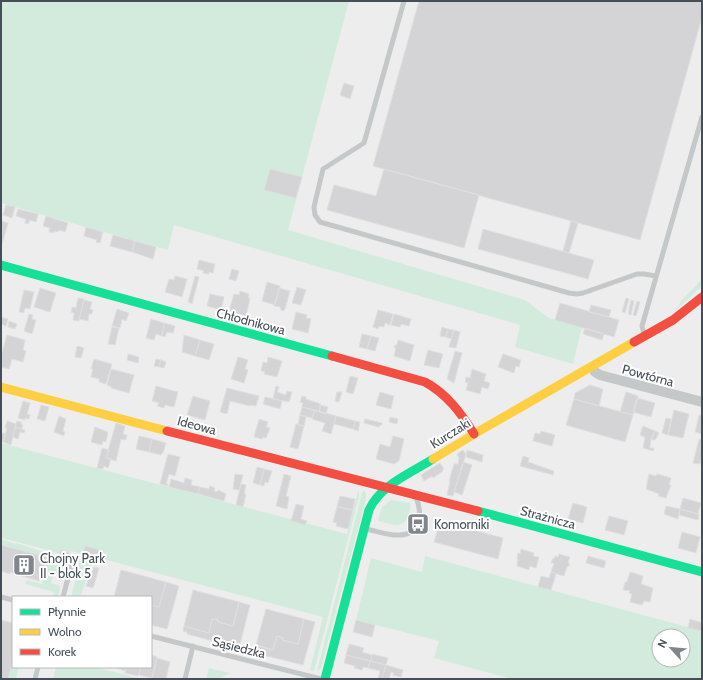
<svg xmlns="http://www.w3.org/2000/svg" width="703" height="680" viewBox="0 0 703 680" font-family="Cabin,sans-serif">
  <rect width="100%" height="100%" fill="#eeeded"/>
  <!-- green -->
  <path fill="#d3ebdc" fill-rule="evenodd" d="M1 1H349L288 230 525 300 549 318 582 327 573 364 515 347 520 325 174 225 168 250 1 203Z
    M702 279V286L675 311 682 300Z
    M1 443 347 534 358 491 359 493V497L314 671 310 670 323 617 95 557 80 597H71L82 554 71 551 68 556 69 552 60 550 59 554 48 550 1 538Z
    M364 490 366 493V499L321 668 317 671 362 493Z
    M391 500 410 503C411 511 407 525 397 525 391 525 384 522 378 521L382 507Z
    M1 539 15 544 16 543 60 557 57 570 65 572 62 574 54 573 51 583 60 586V588L58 597H53L54 592 25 584 27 580 42 584 49 558 1 545Z
    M425 556 702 631V679H512L434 658 439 641 356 620 371 558 422 572ZM659 636H683V660H659Z
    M13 661V667H19L16 679H8Z
    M56 667H95L141 679H53Z
    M209 668 230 673 218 679H206Z"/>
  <!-- building -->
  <path fill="#d4d4d6" stroke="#dfdfe0" d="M419 1H702V17L640 240 373 166Z
    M344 83 354 86 350 99 340 95Z
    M270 169 302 177 296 198 264 190Z
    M384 169 479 195 464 248 327 210 334 185 376 196Z
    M6 205 15 207 12 218 3 215Z
    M18 209 38 214 36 222 30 220 28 224 25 223 26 219 16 216Z
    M46 216 68 223 65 232 59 230 58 232 54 231V233L49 232 50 228 43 226Z
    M1 221 8 223 1 248Z
    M571 221 578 223 569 253 563 251Z
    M86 227 103 232 100 243 96 242 97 240 84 236Z
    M483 229 594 260 588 279 478 249Z
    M113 235 135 241 132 252 110 246Z
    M135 241 156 247 153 259 132 252Z
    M199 260 215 264 213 273 209 272V274L203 273 204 271 197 269Z
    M232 269 239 271 236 281 229 279Z
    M175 276 187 279 182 297 165 292 169 279 174 280Z
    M195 276 199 277 192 304 188 302Z
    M267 282 280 286 275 305 262 301Z
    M297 287 306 290 301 305 292 303Z
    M40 288 56 293 50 312 34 307Z
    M279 288 290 291 285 309 283 311 281 310 280 307 274 306Z
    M24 290 34 292 30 309 25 308 24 313 19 312Z
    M240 291 249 294 248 298H250L246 316 229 311 234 294 239 295Z
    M210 294 224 297 221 310 207 306Z
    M78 298 84 299 79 321 73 320 74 313 71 312 72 307 76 308Z
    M626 298 629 299 625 313 622 312Z
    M84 300 92 302 90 309 93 310 92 314H89L88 321 79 319Z
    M631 300 634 301 631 315 628 314Z
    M637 301 640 302 636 316 633 315Z
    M560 303 619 320 614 337 555 320Z
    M591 305 611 310 609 317 589 312Z
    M117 309 129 313 126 321 122 319 120 328 112 326Z
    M378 310 393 314 390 325 385 323 384 327 379 326 378 329 373 327Z
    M296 312 307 315 306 318 311 319 308 333 292 329Z
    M29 314 33 315 32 319 36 320 32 334 24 331Z
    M394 314 411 319 409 326 401 324 400 327 391 325Z
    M1 317 8 319 6 326 1 324Z
    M151 319 164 323 162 336 156 334 154 340 146 338Z
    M9 321 17 324 15 329 8 327Z
    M164 323 175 326 173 333 167 332 165 337 162 336Z
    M112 327 119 328 115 345 108 344Z
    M442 327 448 329 446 337 440 336Z
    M585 328 604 334 602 340 583 334Z
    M448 329 454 330 451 339 446 337Z
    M454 330 460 332 456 348 449 347Z
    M362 334 371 336 367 349 359 347Z
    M7 335 25 340 23 350 26 351 23 362 12 359 9 369 1 367V356Z
    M184 335 200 340 195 356 182 352Z
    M371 336 379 338 375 351 367 349Z
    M200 340 214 344 209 360 195 356Z
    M398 340 414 345 410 361 394 356 396 348H394L395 345H397Z
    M77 346 84 348 81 358 75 357Z
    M428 350 443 354 439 368 424 365Z
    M455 351 462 353 454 383 447 379Z
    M128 354 139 357 138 363 127 360Z
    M503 354 521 360 519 367 516 366 514 373 498 367Z
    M238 357 248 360 245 369 248 370 244 383 231 379Z
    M268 357 282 361 277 377 264 374 265 372 261 371 263 362 267 363Z
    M94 359 112 364 106 384 99 382V379L91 377 93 369H91Z
    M156 359 161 360 159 367 154 366Z
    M161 360 166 362 164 368 159 367Z
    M111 369 134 375 129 393 111 388 112 387 107 385Z
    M472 369 486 374 484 381 490 383 488 389 482 387 480 394 466 390 468 383 465 382 466 377 470 378Z
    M350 376 358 378 353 394 346 392Z
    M590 385 603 389 599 406 574 399 575 393Z
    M156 386 178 392 174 407 165 405 164 408 157 406 159 403 152 401Z
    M276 386 279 387 277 392 286 395 287 391 292 392 289 402 273 399Z
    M227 388 259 396 256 406 250 405V406L230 401 227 414 220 412Z
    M337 392H342L339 402 335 401Z
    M380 392 394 396 391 409 376 405Z
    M626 392 638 396 633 415 620 412Z
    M193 396 210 401 205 420 187 415Z
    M302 396 306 397V399L321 404 319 412 302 407 303 403 300 402Z
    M265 397 282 401 280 409 263 404Z
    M637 398 655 403 651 417 633 412Z
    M574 399 633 415 625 442 566 425Z
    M23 401 30 403 27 414 30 415 29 419 25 418V420L18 418Z
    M41 405 49 407 45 421 37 419Z
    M320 405 328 407 326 414 319 412Z
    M302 407 315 410 312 418 300 415Z
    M315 410 336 416 331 434 322 431 325 423 312 419Z
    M674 410 689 414 683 438 668 435Z
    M300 415 306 417 304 426 298 425Z
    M699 415 702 416V434L695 432Z
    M59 416 66 419 63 431 65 432 64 436 54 432Z
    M336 416 355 421 353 429 334 424Z
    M390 417 398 419 397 424 389 422Z
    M666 418 671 419 668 435 662 433Z
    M259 419 268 422 266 427 270 428 266 438 263 437 262 439 254 437Z
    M365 419 382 423V425H380L379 427 364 423Z
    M7 421 16 424 11 445 3 442 7 428H5Z
    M17 421 21 422V424L23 425 21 429 15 427Z
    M355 421 360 422 358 431 353 429Z
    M116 423 125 426 123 434 127 435 126 440 121 439 116 461 106 458Z
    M296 424 304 426 298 449 290 447Z
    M643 426 655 431 651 439 650 448H654L653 451 643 448 645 437 640 435Z
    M15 427 25 430 24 433 20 432 18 439 13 437Z
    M95 427 108 432 106 442 103 441 102 445 91 442Z
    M541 431 555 435 552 446 533 441 535 433 540 434Z
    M655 431 659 433 655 440 651 439Z
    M1 433 6 434 3 442H1Z
    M139 436 152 439 149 452 136 449Z
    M393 436 404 439 399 461 394 464 376 459 380 444 390 447Z
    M152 439 166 443 163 453H162L161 455 149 452Z
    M699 439 702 440V456L700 464 693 463Z
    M102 448 109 450 106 458 111 459 108 468 104 466 103 469 97 468Z
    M463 450 466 454 453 496 447 495 450 481H449L454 464H458L459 458 457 454Z
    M467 450 483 455 482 462 466 457Z
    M168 454 180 457 175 476 169 474 166 484H168V486L160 484Z
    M523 456 529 458 528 462 554 471 553 475 520 466Z
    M463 462 472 465 462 495 454 492Z
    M440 463 444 469 442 470 443 471 433 478 432 476 424 481 421 475Z
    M257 467 264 469 260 485 253 483Z
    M264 469 272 471 268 483 265 482 264 486 260 485Z
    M235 474 243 475 239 490 233 489Z
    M284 474 291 476 286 496 289 497 287 509 276 506Z
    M649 474 656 476 657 474 671 478 669 485H671L666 498 658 496 659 494 646 489Z
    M185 478 192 480 191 485 200 487 198 494 169 487 171 479 184 483Z
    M241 484 246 485 244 494H246L243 507 236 505Z
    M210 486 215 488 214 491 217 492 218 490 226 494 224 501 198 494 200 487 209 489Z
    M340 496 355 499 353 510 337 507Z
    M683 498 701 503 698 514 680 509Z
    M573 503 587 507 583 523 568 519Z
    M296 504 304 506 301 519 307 521 305 525 291 521Z
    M666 506 680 509 678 519 664 514Z
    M337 507 353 510 348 529 336 526 337 523 333 522Z
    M680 509 699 514 698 520 679 515Z
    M609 516 628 521 624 535 605 530Z
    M440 521 503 538 498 559 434 542Z
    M682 532 700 537 696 553 678 548Z
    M1 545 49 558 44 576 41 575 39 581 13 573 10 572V574L1 571Z
    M85 546 104 551 102 558 83 553Z
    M521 549 534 553 533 556 539 557 536 568 530 566 529 570 517 566 518 559H517L518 553 520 554Z
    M60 550 69 552 68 556 59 554Z
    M559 554 570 557 568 562 570 565 567 567 564 576 551 572 554 563H551L553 558 554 559 555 556 558 557Z
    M588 556 606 561 604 568 586 563Z
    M94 567 99 568 93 588 86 586Z
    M121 570 166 582 159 607 151 605V597H114Z
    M551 572 556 574 551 590 538 587 541 576 549 578Z
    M630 572 643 576 641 584 653 588 650 602 644 601 642 605 630 602 632 594 629 593 630 591 623 590 625 582H627Z
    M166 582 179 586 167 629 151 625V605L159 607Z
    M193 590 239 602 233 626 218 622V620L212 619 209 633 184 626Z
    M239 602 250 605 239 648 187 634V632L183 631 184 626 209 633 212 619 218 620V622L233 626Z
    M266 609 304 619 298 644 282 640 283 638 277 636 273 650 256 645Z
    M304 619 315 622 303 665 259 654 260 651 255 649 256 645 273 650 277 636 283 638 282 640 298 644Z
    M690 619 702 623V631L688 628Z
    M1 620 13 623V661L8 679H1Z
    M356 620 375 625 372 637 353 632Z
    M349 644 364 648 362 652 372 655 371 661 346 655Z
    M372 654 388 658 386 665 371 661Z
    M151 655 157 657 152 678 139 675 141 667H151Z
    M346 655 370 661 368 668 363 667 362 670 354 668 355 666 344 663Z
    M157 658 170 662 166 679H152Z
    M370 661 386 665 382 679H375H378L380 671 368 668Z
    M386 665 403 670 401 677 393 675 394 673 391 672 389 679H382Z
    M113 667H127L125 671Z
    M127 667H141L138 676 125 673Z"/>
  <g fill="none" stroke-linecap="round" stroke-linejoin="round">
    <!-- lane -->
    <path stroke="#c5c8c9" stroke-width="5" d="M404 1 364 143 323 169 314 207 315 215 320 222 569 293 577 294 583 293 637 274H644L656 276
      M644 334 642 326 702 117
      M366 529C377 531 389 536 400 535 422 534 422 512 416 497
      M1 597 13 600
      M63 597 73 559
      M151 636 321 679
      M35 679 38 667
      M185 679 193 646"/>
    <!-- street -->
    <path stroke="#c5c8c9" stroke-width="10" d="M592 367 595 372 600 375 702 402"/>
    <!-- fast -->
    <path stroke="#16e098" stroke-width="9" d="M1 265 332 356
      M478 511 702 572
      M325 679 369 510C380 485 411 473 433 459"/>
    <!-- slow -->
    <path stroke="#ffcf43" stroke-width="9" d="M1 387 167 431
      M433 459 481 430 634 342"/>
    <!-- jam -->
    <path stroke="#f24e42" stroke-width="9" d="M634 342 673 320 702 297
      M332 356 425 382C447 394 461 413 474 434
      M167 431 478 511"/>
  </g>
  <!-- icons -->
  <defs>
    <g id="bus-square" transform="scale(1.15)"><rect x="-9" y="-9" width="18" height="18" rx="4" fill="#81868c" stroke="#fff"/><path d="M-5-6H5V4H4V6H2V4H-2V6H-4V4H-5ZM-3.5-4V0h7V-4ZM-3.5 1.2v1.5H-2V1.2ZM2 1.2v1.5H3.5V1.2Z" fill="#fff"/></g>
    <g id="building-square" transform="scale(1.15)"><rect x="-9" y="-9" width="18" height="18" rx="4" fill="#81868c" stroke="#fff"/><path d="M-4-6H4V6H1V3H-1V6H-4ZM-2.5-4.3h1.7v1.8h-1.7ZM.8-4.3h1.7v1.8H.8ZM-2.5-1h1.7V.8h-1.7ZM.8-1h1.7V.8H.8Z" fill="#fff"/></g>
  </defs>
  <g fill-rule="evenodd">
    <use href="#bus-square" x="418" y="524"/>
    <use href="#building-square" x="24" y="565"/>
  </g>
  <g text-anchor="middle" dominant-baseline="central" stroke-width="4" stroke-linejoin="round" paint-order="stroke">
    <!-- street labels -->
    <g font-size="13" fill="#464f58" stroke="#fff">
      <text transform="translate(251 321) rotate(15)">Chłodnikowa</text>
      <text transform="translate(648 375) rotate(15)">Powtórna</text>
      <text transform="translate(197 425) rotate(15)">Ideowa</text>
      <text transform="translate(450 433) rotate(-32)">Kurczaki</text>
      <text transform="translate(548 517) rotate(15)">Strażnicza</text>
      <text transform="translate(239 647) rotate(14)">Sąsiedzka</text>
    </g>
    <!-- poi labels -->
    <g font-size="13" fill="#464f58" stroke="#fff" text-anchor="start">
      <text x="434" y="524">Komorniki</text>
      <text x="40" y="558">Chojny Park<tspan x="40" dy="15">II - blok 5</tspan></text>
    </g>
  </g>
  <!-- border -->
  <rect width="703" height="680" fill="none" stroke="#464f58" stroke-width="4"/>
  <!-- legend -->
  <rect x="12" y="596" width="140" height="72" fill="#ffffff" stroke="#b5b9bc"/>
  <rect x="20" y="609" width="20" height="6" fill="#16e098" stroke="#b5b9bc"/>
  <text x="48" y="616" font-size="12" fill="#464f58">Płynnie</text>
  <rect x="20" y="629" width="20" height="6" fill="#ffcf43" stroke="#b5b9bc"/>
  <text x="48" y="636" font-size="12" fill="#464f58">Wolno</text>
  <rect x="20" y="649" width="20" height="6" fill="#f24e42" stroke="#b5b9bc"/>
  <text x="48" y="656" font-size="12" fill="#464f58">Korek</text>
  <!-- north arrow -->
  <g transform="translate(671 648) rotate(297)"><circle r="19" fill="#ffffff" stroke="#b5b9bc"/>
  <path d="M0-3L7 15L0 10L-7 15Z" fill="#81868c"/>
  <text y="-6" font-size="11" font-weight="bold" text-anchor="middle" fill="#464f58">N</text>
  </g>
</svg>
